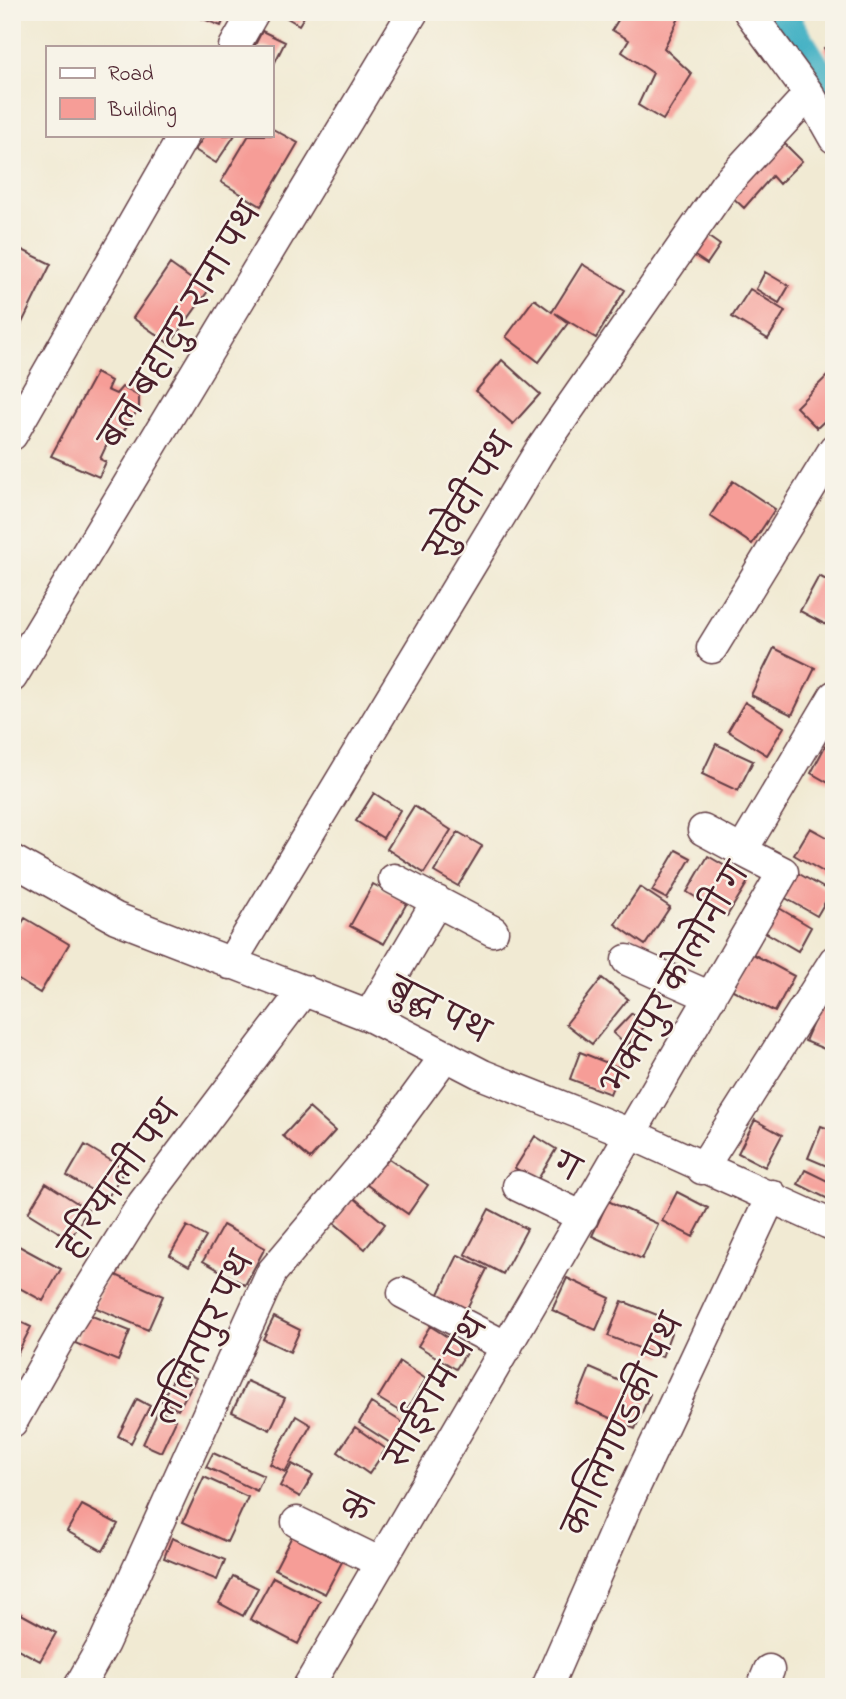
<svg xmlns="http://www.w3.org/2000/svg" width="846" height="1699" viewBox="0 0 846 1699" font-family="'Indie Flower','Playpen Sans Deva',sans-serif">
  <rect width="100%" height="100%" fill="#f7f3e8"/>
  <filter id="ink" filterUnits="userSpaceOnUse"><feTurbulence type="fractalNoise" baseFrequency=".0143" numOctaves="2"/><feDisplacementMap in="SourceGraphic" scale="14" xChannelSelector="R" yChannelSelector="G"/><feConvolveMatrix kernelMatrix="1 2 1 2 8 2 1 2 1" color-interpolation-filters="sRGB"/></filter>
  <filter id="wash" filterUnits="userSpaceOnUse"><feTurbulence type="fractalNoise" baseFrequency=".00686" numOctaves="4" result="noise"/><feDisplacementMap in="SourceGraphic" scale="28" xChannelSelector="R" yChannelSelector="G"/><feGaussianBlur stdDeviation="1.57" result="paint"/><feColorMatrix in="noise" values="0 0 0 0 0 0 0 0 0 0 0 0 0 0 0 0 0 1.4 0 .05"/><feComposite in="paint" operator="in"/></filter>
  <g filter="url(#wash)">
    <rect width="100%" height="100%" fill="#f1ead3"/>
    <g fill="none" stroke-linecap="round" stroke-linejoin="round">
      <!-- canal -->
      <path stroke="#47b2c5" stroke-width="30" d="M781 12 834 97"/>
    </g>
    <g id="blocks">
      <!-- building -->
      <path fill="#f69d97" d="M186 12H227L221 26Z
        M277 12H307L299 25Z
        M623 12H682L664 48 692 74 663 120 638 105 653 73 622 52 629 40 612 30Z
        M262 31 285 42 271 70V47H254Z
        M834 43V68L824 48Z
        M271 128 298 143 261 206 221 182 249 135H271Z
        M205 135H235L216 163 195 150Z
        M780 139 802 161 779 184 772 176 744 208 729 194Z
        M700 231 720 245 707 264 686 250Z
        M12 245 51 264 19 329 12 326Z
        M170 264 208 291 170 344 133 318Z
        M582 264 625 290 596 338 555 313 568 323 539 362 506 337 534 299 552 312Z
        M765 272 789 286 779 303 756 289Z
        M750 289 785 311 768 339 732 317Z
        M502 360 540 394 513 424 476 391Z
        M96 373 111 381 107 390 116 394 122 387 139 396V408L121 435 113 431 100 459 106 462 99 477 51 456Z
        M828 375 834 380V412L817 428 796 407Z
        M733 481 775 509 752 544 710 516Z
        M819 576 834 584V629L800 611Z
        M774 648 815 668 792 715 751 695Z
        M745 702 784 727 767 755 728 731Z
        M830 737 834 739V786L811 773Z
        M716 744 753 761 738 791 702 774Z
        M374 793 400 810 383 838 356 821Z
        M414 806 451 830 424 873 387 849Z
        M810 828 834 841V878L794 855Z
        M458 832 482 846 458 886 434 872Z
        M676 850 691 858 667 899 652 891Z
        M708 856 749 880 727 916 687 892Z
        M794 871 831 892 817 916 780 895Z
        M373 884 407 903 384 944 350 926Z
        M640 887 670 907 645 945 615 924Z
        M779 908 811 927 798 951 765 932Z
        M25 918 69 944 40 993 12 976V939Z
        M751 953 794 976 775 1012 731 989Z
        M602 978 628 999 592 1044 566 1024Z
        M819 1009 834 1015V1053L805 1041Z
        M632 1013 645 1026 627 1046 613 1033Z
        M580 1052 620 1068 610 1094 570 1079Z
        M309 1108 335 1131 310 1159 283 1136Z
        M755 1120 782 1135 765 1167 738 1153Z
        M821 1126 834 1131V1169L808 1158Z
        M535 1136 556 1149 537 1181 515 1168Z
        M85 1145 125 1169 107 1199 67 1176Z
        M387 1157 428 1185 408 1214 367 1185Z
        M805 1170 834 1184 832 1201 798 1184Z
        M46 1183 88 1210 70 1239 28 1213Z
        M677 1192 708 1208 693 1237 662 1221Z
        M353 1197 385 1224 365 1249 333 1222Z
        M608 1201 658 1224 642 1259 592 1236Z
        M489 1209 527 1229 503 1274 465 1254Z
        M223 1225 265 1248 245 1285 203 1261Z
        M187 1226 206 1237 189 1266 170 1255Z
        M17 1245 61 1269 43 1301 12 1284V1255Z
        M458 1255 487 1269 463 1316 435 1302Z
        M109 1272 163 1296 148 1330 94 1307Z
        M567 1278 610 1298 596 1330 552 1310Z
        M622 1301 675 1322 662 1357 608 1336Z
        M87 1314 130 1331 118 1361 75 1343Z
        M274 1317 300 1330 290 1352 263 1339Z
        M12 1318 31 1327 12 1364Z
        M430 1326 468 1350 456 1369 418 1346Z
        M400 1362 426 1379 404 1414 378 1398Z
        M590 1368 650 1394 635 1429 576 1403Z
        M179 1369 196 1378 178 1410 161 1401Z
        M247 1381 285 1398 270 1430 232 1412Z
        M137 1399 150 1406 131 1443 118 1436Z
        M371 1403 405 1424 392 1444 359 1423Z
        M158 1411 176 1420 161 1452 143 1444Z
        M296 1416 311 1425 285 1472 270 1464Z
        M355 1427 386 1449 369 1474 338 1452Z
        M213 1453 264 1476 257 1491 206 1467Z
        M292 1464 313 1475 300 1497 280 1486Z
        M204 1477 248 1497 227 1542 183 1522Z
        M82 1505 118 1524 103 1551 67 1531Z
        M292 1536 342 1562 325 1594 275 1569Z
        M172 1538 225 1560 217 1580 164 1558Z
        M233 1576 258 1588 243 1616 219 1603Z
        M273 1577 320 1601 298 1644 250 1619Z
        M12 1609 56 1633 40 1661 12 1646Z"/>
    </g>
  </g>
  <g filter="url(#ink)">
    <use href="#blocks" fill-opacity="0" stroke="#633d44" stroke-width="2"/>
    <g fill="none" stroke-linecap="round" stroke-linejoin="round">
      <!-- minor casing -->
      <g stroke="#633d44" stroke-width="33">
        <path id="minor" d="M749 12 809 94 834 138
          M234 47 254 12
          M12 435 184 135
          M712 648 834 449
          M12 677 413 12
          M703 830 742 851
          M12 860 116 918 369 1016 483 1075 631 1134 834 1226
          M394 879 493 931
          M627 960 711 997
          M230 964 539 452 725 185 809 94
          M369 1016 437 901
          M702 1169 834 961
          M518 1186 583 1217
          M403 1293 507 1347
          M12 1422 67 1325 143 1203 304 990
          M297 1522 381 1563
          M79 1687 104 1643 272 1272 383 1141 446 1055
          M308 1687 783 872 742 851 834 696
          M547 1687 627 1504 772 1195
          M762 1687 769 1670"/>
      </g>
      <!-- minor -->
      <use href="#minor" stroke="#fff" stroke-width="30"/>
    </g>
  </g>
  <g text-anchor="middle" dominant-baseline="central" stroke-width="5" stroke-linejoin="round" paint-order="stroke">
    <!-- street labels -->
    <g font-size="32" fill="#4a1f2b" stroke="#f7f3e8">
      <text transform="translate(183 327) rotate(-59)">बल बहादुर राना पथ</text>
      <text transform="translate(472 498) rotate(-59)">सुवेदी पथ</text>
      <text transform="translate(678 980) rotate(-60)">भक्तपुर कोलोनी ग</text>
      <text transform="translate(438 1013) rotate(27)">बुद्ध पथ</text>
      <text transform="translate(566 1170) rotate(26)">ग</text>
      <text transform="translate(122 1181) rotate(-55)">हरियाली पथ</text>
      <text transform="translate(206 1340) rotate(-64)">ललितपुर पथ</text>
      <text transform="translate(439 1393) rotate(-60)">साईराम पथ</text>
      <text transform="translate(626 1426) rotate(-65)">कालिगण्डकी पथ</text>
      <text transform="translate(354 1511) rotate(26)">क</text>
    </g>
  </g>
  <!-- margin -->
  <rect width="846" height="1699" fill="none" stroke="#f7f3e8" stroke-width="42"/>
  <!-- legend -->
  <rect x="46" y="46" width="228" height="91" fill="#f7f3e8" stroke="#b29e9c" stroke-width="2"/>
  <rect x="60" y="68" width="35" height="10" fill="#ffffff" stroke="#b29e9c" stroke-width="2"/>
  <text x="108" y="80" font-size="21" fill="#4a1f2b">Road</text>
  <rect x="60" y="98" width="35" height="21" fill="#f69d97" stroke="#b29e9c" stroke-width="2"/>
  <text x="108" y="116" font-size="21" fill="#4a1f2b">Building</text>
</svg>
